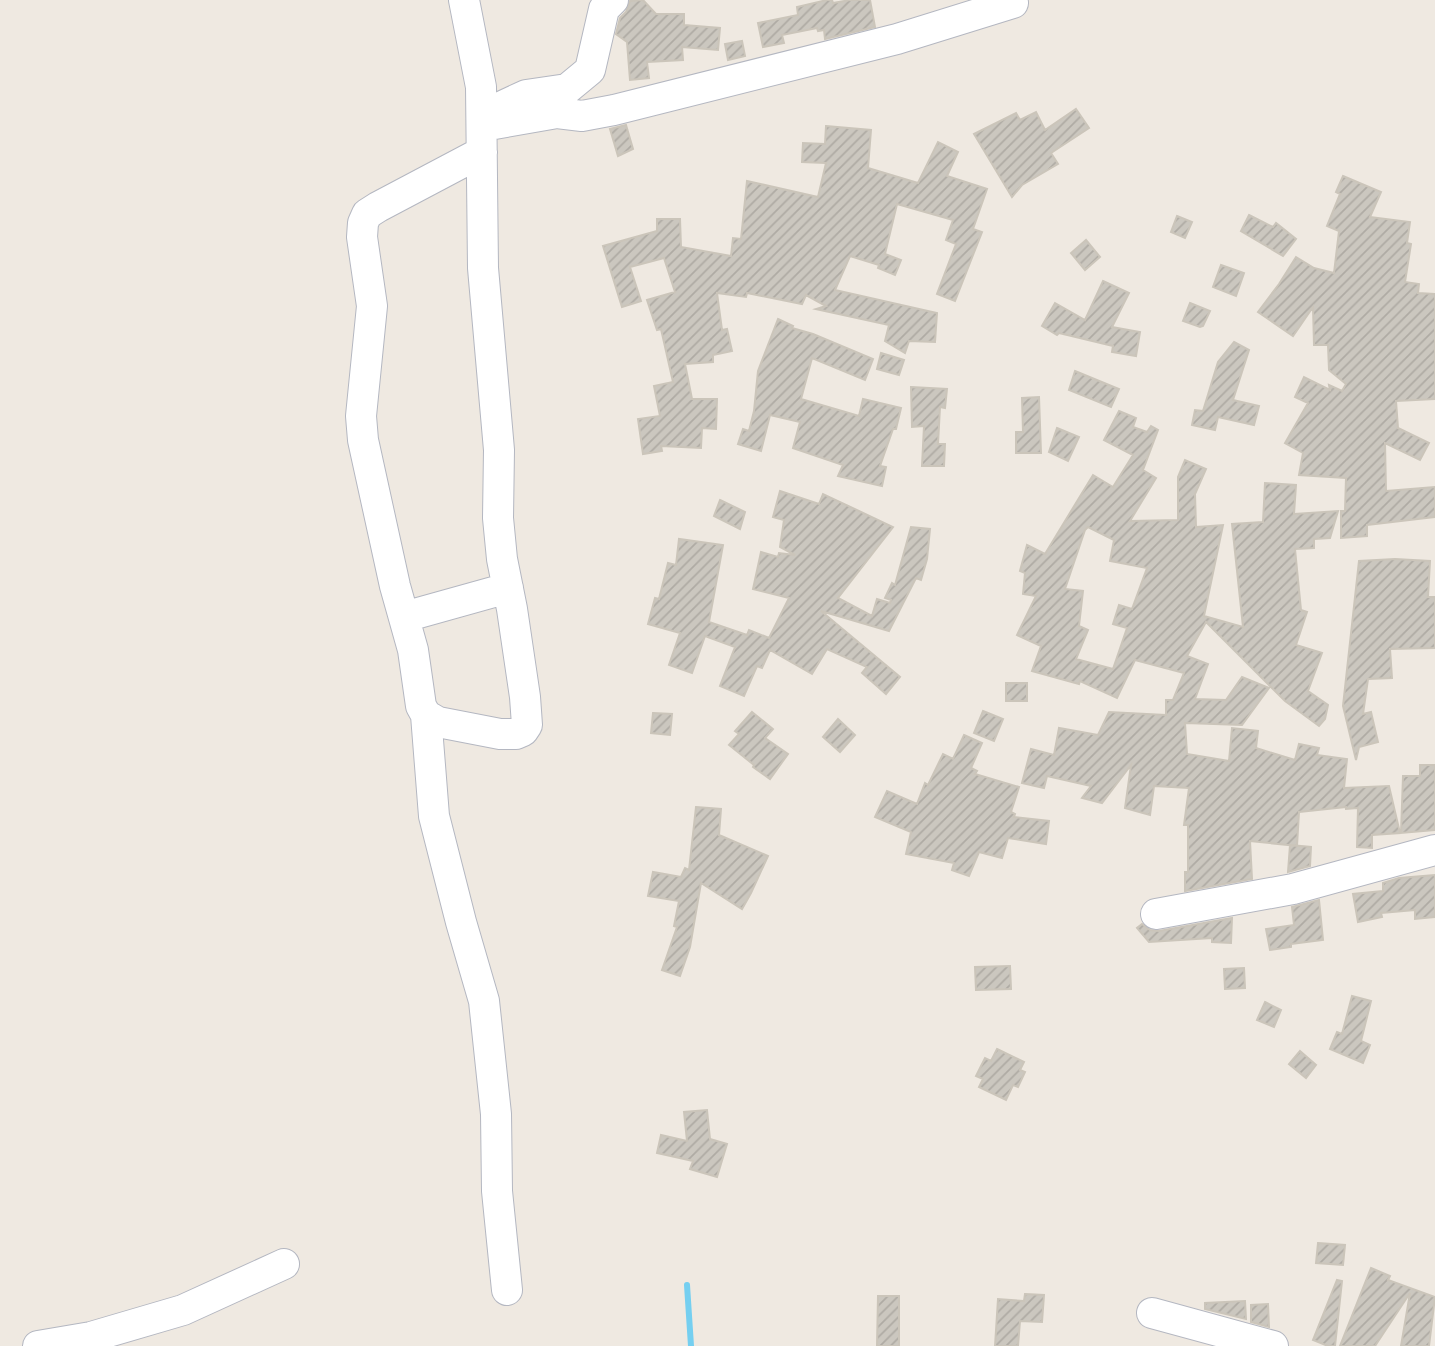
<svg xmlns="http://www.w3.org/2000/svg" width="1435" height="1346" viewBox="0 0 1435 1346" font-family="'DM Sans',sans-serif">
  <defs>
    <pattern id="building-hatch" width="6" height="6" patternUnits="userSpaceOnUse" patternTransform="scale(1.75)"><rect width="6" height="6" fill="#cbc7bf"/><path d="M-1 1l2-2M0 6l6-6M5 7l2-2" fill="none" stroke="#afaba4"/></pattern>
  </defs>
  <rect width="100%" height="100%" fill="#efe9e1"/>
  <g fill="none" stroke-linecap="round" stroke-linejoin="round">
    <!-- stream -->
    <path stroke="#75cff0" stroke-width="6" d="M687 1285 691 1346"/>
  </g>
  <!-- building -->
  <path fill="url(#building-hatch)" stroke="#cbc5ba" stroke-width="2" fill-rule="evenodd" d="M643 0 656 14H684V25L720 28 718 50 682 47 683 60 647 62 649 78 630 80 627 42 616 34 620 18 626 12 630 1Z
    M827 0H832L833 3 850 0H870L875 27 825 39 824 30 818 31 817 28 782 35 784 43 763 47 758 23 798 15 797 7Z
    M742 41 745 56 728 60 725 44Z
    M1076 109 1089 128 1051 153 1058 164 1022 185 1012 197 974 134 1016 113 1020 120 1036 112 1045 130Z
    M626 125 633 149 618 156 610 129Z
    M826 126 871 130 868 168 918 183 938 142 958 152 947 176 987 189 973 229 982 232 955 301 937 294 956 244 946 240 953 220 897 204 885 254 901 260 895 275 878 268 879 265 850 256 835 290 937 313 935 342 909 341 905 353 885 341 889 325 816 309 826 306 806 295 802 304 747 293 746 297 717 293 722 330 727 329 732 351 713 355V362L685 364 692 399H717L716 429 702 428 701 448 661 446 662 451 643 454 638 419 660 416 654 386 673 382 661 329 657 330 647 300 675 292 664 258 630 267 641 301 622 307 603 246 657 231V219H680L681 247 731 256 733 238 741 239 747 181 818 197 826 163 802 162 803 143 825 144Z
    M1343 176 1381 192 1370 217 1410 222 1407 243 1411 244 1405 282 1419 284 1418 293 1435 294V399L1396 401 1398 428 1429 443 1420 460 1385 443 1386 491 1435 487V517L1367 525V536L1341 538V511H1345L1346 478 1299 475 1303 453 1285 443 1308 403 1295 397 1304 377 1330 390 1329 385 1342 391 1346 384 1329 370 1328 345H1314L1313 307 1293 336 1258 312 1279 284 1296 257 1314 268 1334 273 1339 231 1327 226 1340 194 1336 192Z
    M1249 215 1273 227 1276 223 1296 239 1283 256 1241 231Z
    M1177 216 1192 222 1185 238 1171 232Z
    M1086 240 1100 257 1085 270 1071 253Z
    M1221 265 1244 273 1236 296 1213 287Z
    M1103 281 1129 293 1112 327 1140 332 1136 356 1112 352 1113 346 1059 333 1057 335 1042 326 1055 303 1085 320Z
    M1190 303 1210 311 1203 326 1200 327 1183 321Z
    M778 319 793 326 792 328 813 334 873 359 865 380 812 358 801 399 859 416 863 399 901 408 896 429H893L880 466 886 467 882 486 838 476 843 465 793 448 800 422 770 415 761 451 738 444 743 429 749 431 754 411 758 371Z
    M1234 342 1249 350 1233 400 1259 406 1254 425 1218 417 1215 430 1192 425 1195 410 1203 411 1218 362Z
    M881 353 904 360 899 375 877 369Z
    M1075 371 1119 389 1111 407 1069 390Z
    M911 387 947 389 945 408 940 407 938 444H945L944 466H922L924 426 912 427Z
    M1039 397 1041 453H1016V432H1023L1022 398Z
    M1119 411 1136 418 1133 427 1147 432 1151 426 1158 430 1143 470 1156 478 1130 521 1178 520V477L1185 460 1206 469 1195 494 1196 527 1223 525 1204 616 1243 627 1232 524 1263 522 1265 483 1296 485 1294 514 1338 511 1330 538 1314 539V548L1295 549 1301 610 1307 612 1296 645 1322 653 1308 691 1328 705 1325 719 1319 726 1285 701 1206 622 1187 656 1208 664 1195 699 1226 700 1242 677 1269 688 1242 725 1185 723 1187 754 1229 761 1232 728 1258 731 1256 748 1295 760 1299 744 1319 748 1317 755 1347 759 1344 788 1389 786 1400 833 1372 835V848L1357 847 1358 808 1346 809V807L1299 812 1297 846 1250 841 1252 879 1185 891V872H1188V825H1184L1189 788 1154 786 1150 815 1125 808 1131 765 1102 803 1082 798 1091 786 1047 776 1044 788 1022 783 1031 749 1054 755 1059 728 1098 735 1109 712 1166 715V700H1173L1184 673 1135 660 1117 698 1080 681 1079 684 1032 671 1041 646 1017 635 1036 596 1023 594 1025 573 1020 571 1027 545 1045 554 1093 475 1113 487 1133 455 1104 440ZM1088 527 1114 540 1110 561 1147 568 1132 609 1119 605 1113 624 1127 628 1113 669 1076 659 1088 630 1079 626 1083 591 1065 589 1085 530Z
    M1057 428 1079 437 1068 461 1049 452Z
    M780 491 819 504 823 494 893 527 838 598 872 616 877 599 890 603 891 600 885 598 892 583 895 585 911 527 930 529 927 559 921 580 916 578 889 631 821 611 900 677 886 694 862 673 867 667 827 649 812 674 770 650 762 668 757 666 744 696 720 686 735 647 705 636 692 673 669 665 680 633 648 624 655 598 659 599 668 563 676 565 679 539 723 545 709 622 747 635 749 630 769 638 789 598 753 589 761 552 778 557 779 553 795 555 780 547 784 520 773 517Z
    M720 500 745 512 740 529 714 516Z
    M1395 559 1430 561 1428 597H1435V648L1390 649 1392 678 1368 679 1363 714 1371 712 1378 742 1359 747 1356 760 1343 706 1359 561Z
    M1006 683H1027V701H1006Z
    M983 711 1003 719 994 741 974 733Z
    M752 712 773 729 765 738 788 754 770 779 753 767 754 765 729 745 739 734 735 731Z
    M653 713 672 714 670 735 651 733Z
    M838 719 855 735 840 752 823 737Z
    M964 735 982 743 971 768 977 771 975 774 1019 787 1011 812 1015 814 1014 817 1049 821 1046 844 1008 838 1002 858 979 852 969 876 952 870 954 863 906 854 911 832 875 817 887 791 917 804 925 783 928 785 943 754 953 759Z
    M1420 765H1435V830L1401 833 1403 776H1420Z
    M696 807 721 809 719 835 768 856 751 893 742 909 701 883 690 947 680 976 662 970 677 927 674 926 679 901 648 896 653 872 681 877 685 868 689 870Z
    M1290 845 1311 847 1310 866 1288 872Z
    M1435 875V917L1415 919V910L1381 913 1382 917 1358 922 1353 894 1383 891V883L1399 878Z
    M1319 900 1323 940 1291 944V947L1270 950 1266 929 1294 925 1292 907Z
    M1232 918 1231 943 1212 942V938L1149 942 1137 928 1142 924 1150 930 1159 931Z
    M1010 966 1011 989 976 990 975 967Z
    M1244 968 1245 988 1225 989 1224 969Z
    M1352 996 1371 1001 1361 1041 1370 1045 1363 1063 1330 1049 1337 1032 1342 1034Z
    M1265 1002 1281 1010 1274 1027 1257 1020Z
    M997 1049 1024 1062 1020 1070 1025 1072 1018 1087 1013 1085 1006 1100 979 1087 983 1079 976 1076 985 1058 991 1061Z
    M1300 1051 1316 1065 1306 1078 1289 1064Z
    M707 1110 710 1139 727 1144 717 1177 690 1169 693 1161 657 1153 661 1135 687 1141 684 1112Z
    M1318 1243 1345 1245 1343 1265 1316 1263Z
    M1371 1268 1390 1276 1388 1280 1435 1297 1429 1346H1401L1410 1293 1375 1346H1340Z
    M1337 1280 1342 1281 1335 1346H1328L1313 1340Z
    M1025 1294 1044 1295 1042 1322 1020 1321 1018 1346H995L998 1299 1024 1301Z
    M878 1296H899V1346H877Z
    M1245 1301 1246 1319 1205 1309V1303Z
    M1268 1304 1269 1327 1251 1322V1305Z"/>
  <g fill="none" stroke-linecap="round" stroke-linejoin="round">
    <!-- minor casing -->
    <g stroke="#b4b7c1" stroke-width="32">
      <path id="minor" d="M464 0 481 87 483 268 499 450 498 518 502 559 512 609 525 697 527 725 523 731 516 734H500L438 722 426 715 421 706 413 650 395 586 363 440 361 416 372 306 362 237 363 223 367 214 378 207 482 152
        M483 115 526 95 567 89 590 70 604 9 613 0
        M483 126 557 113 582 116 614 110 897 39 1013 3
        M404 617 508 588
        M426 715 434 816 461 922 484 1001 496 1114 497 1191 507 1290
        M1156 914 1293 889 1435 850
        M1152 1313 1273 1346
        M38 1346 91 1337 183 1310 284 1264"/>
    </g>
    <!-- minor -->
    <use href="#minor" stroke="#fff" stroke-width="30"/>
  </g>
</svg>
